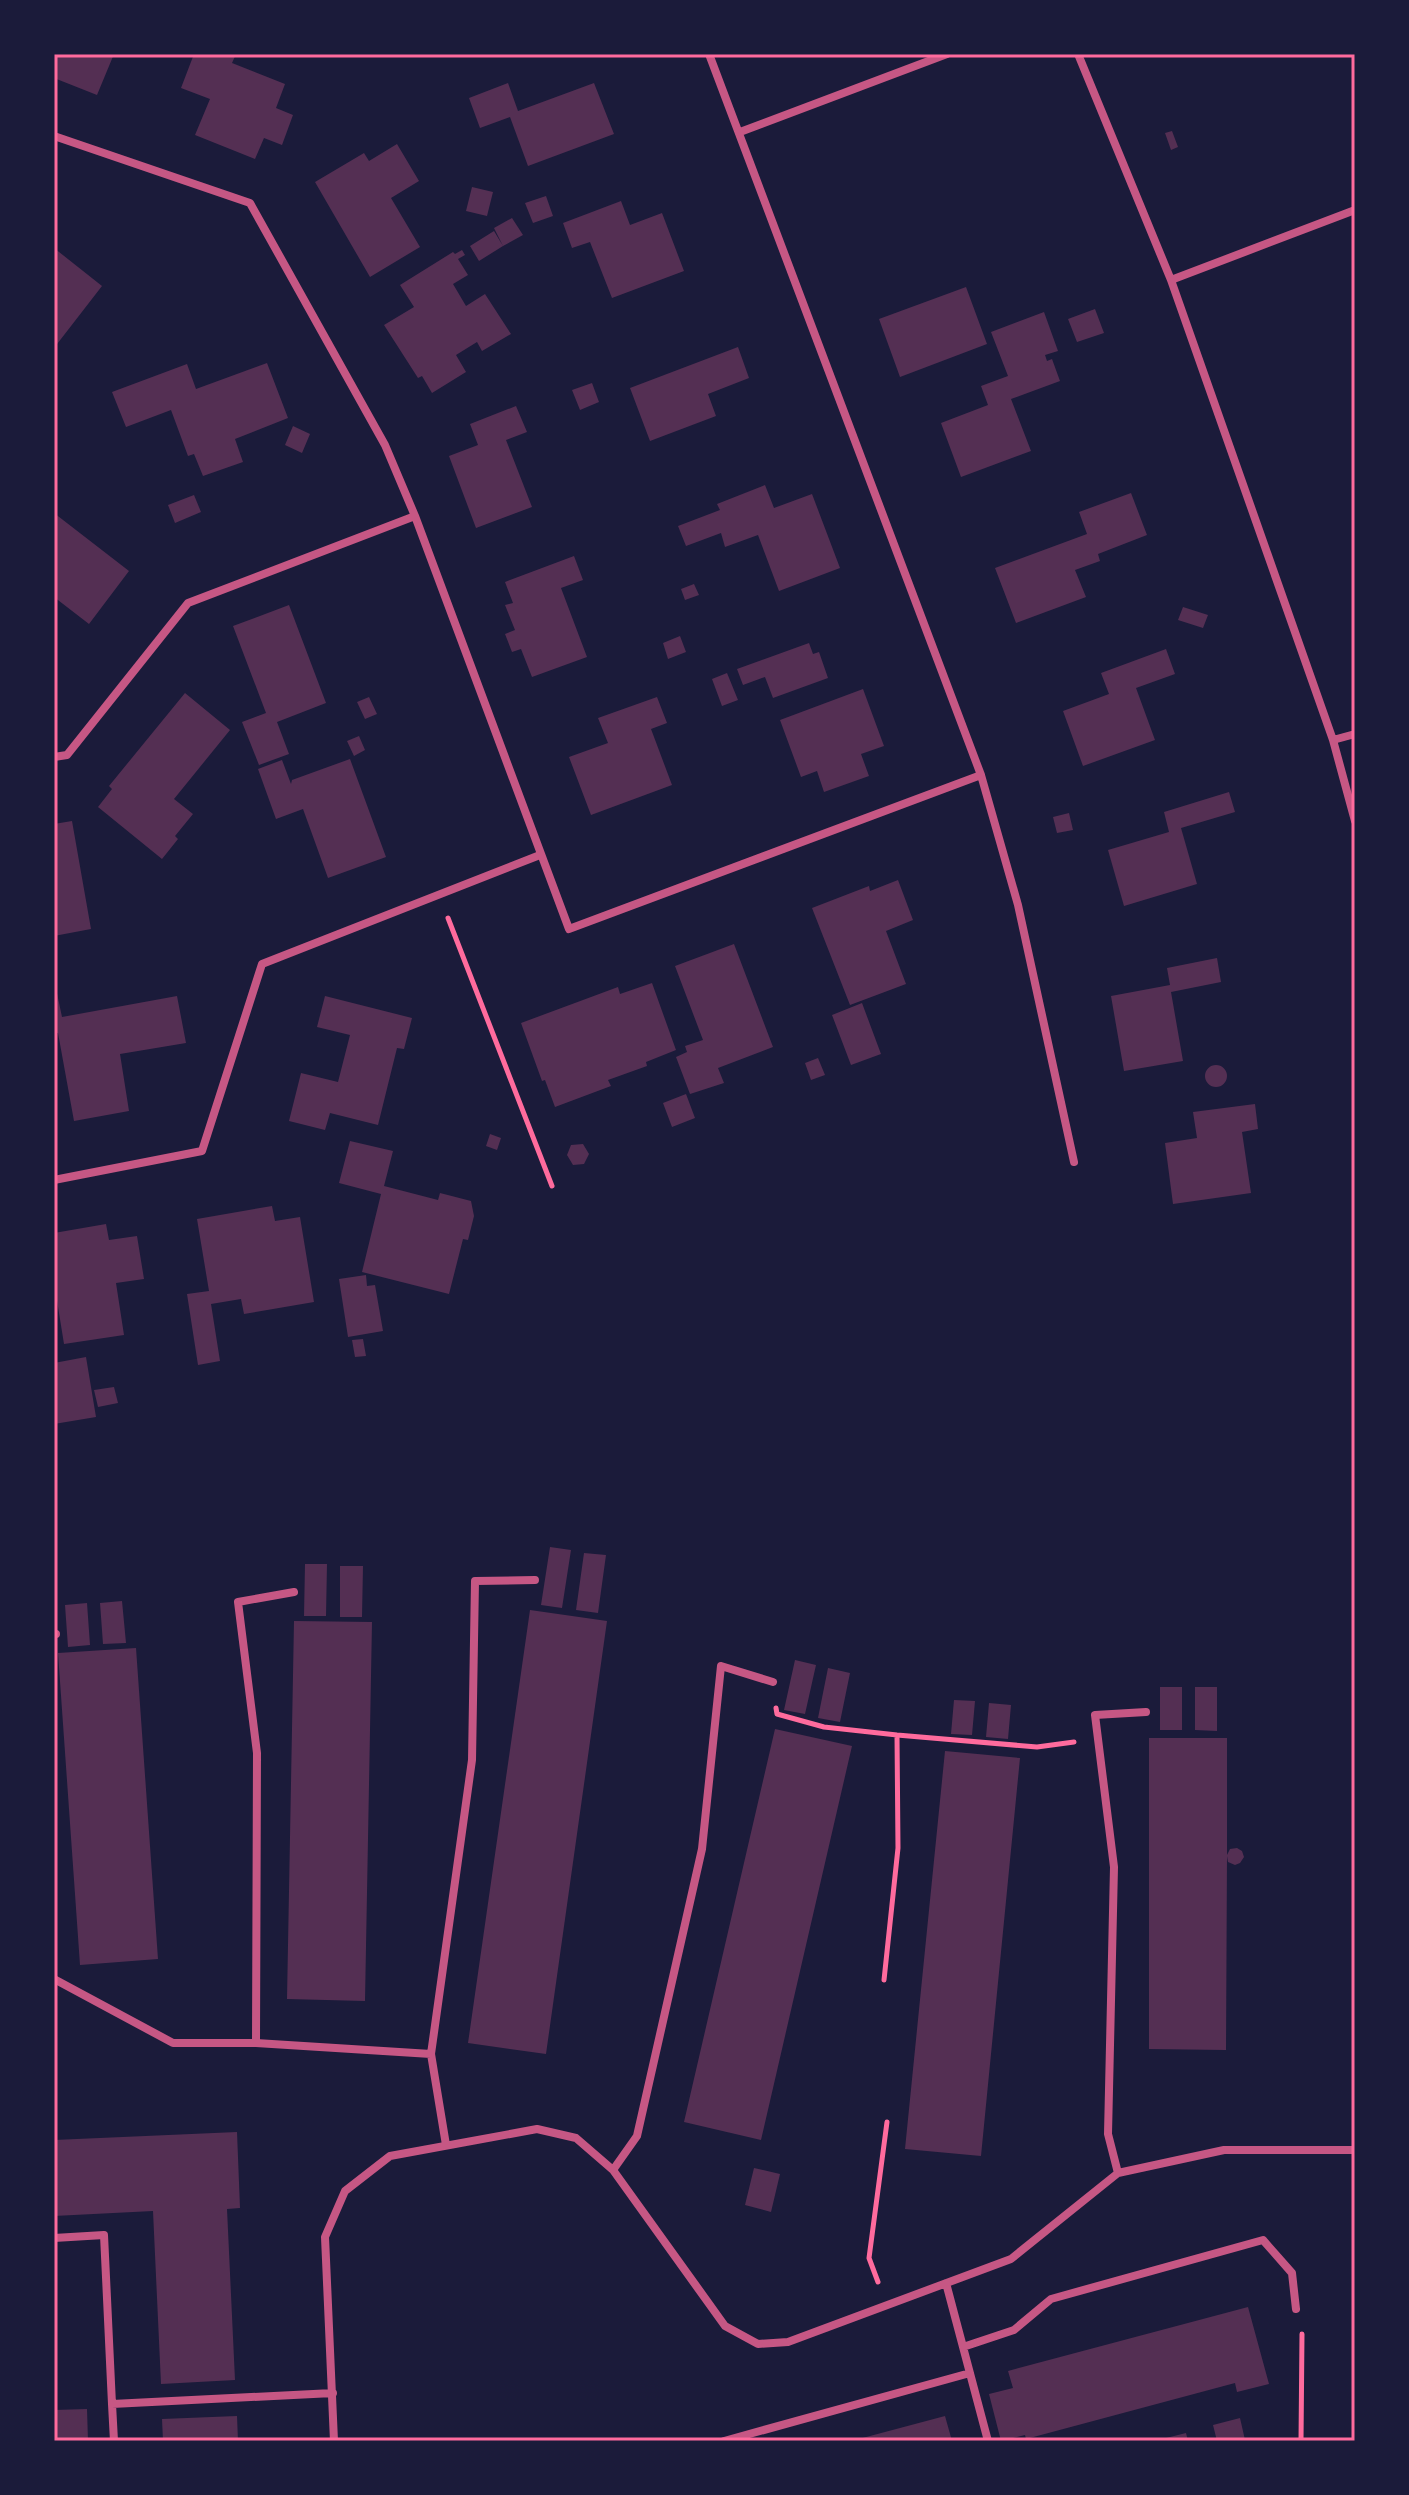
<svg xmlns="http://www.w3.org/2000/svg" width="1409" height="2495" viewBox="0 0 1409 2495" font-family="Signika,sans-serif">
  <rect width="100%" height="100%" fill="#1b1b3a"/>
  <!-- building -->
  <path fill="#542f53" d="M54 54H114L97 95 54 78Z
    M194 54H236L232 63 285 84 276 108 293 115 282 145 264 138 255 159 195 135 210 99 181 88Z
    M508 83 518 111 594 83 614 134 528 166 510 117 480 128 469 98Z
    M1172 131 1178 147 1171 150 1165 133Z
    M397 144 419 181 391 198 420 247 370 277 315 182 364 153 369 161Z
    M472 187 493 192 487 216 466 211Z
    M546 196 553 216 533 223 525 203Z
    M621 201 630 225 662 213 684 271 612 298 590 242 572 248 563 223Z
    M512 218 523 235 503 246 494 228Z
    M494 231 503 246 479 261 470 246Z
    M54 248 102 286 54 348Z
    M462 250 465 255 458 259 468 275 453 284 466 306 485 294 511 334 482 351 477 342 456 355 466 372 432 393 422 376 418 378 384 325 414 307 400 285 453 252 455 254Z
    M966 287 987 344 900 377 879 319Z
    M1095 309 1104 333 1077 342 1068 319Z
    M1044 312 1058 351 1045 355 1047 361 1052 359 1060 381 1011 399 1031 451 961 477 941 423 988 405 981 386 1008 376 991 332Z
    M738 347 749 378 708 394 716 416 650 441 630 388Z
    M267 363 288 418 235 439 243 462 203 476 194 454 188 456 171 410 126 427 112 392 187 364 196 389Z
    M592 383 599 402 580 410 572 390Z
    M516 406 527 432 506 440 532 507 476 528 449 456 478 445 470 424Z
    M293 426 310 434 302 453 285 445Z
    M765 485 774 508 812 494 840 568 779 591 758 535 725 547 721 533 686 546 678 526 720 510 717 504Z
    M1131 493 1147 535 1098 554 1100 561 1075 570 1086 597 1016 623 995 568 1087 534 1079 512Z
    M194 495 201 512 175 523 168 505Z
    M54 513 129 571 89 624 54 597Z
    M574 556 583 580 561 588 587 657 532 677 521 649 512 652 505 634 515 630 505 605 513 603 505 582Z
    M694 584 699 595 685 600 681 589Z
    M289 605 326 703 277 722 289 754 259 765 242 722 266 713 233 626Z
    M1183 607 1208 615 1203 628 1178 620Z
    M680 636 686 652 668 659 663 643Z
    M809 643 813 654 819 652 828 678 773 698 765 677 743 685 737 669Z
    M1166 649 1175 674 1136 688 1155 740 1083 766 1063 711 1109 694 1101 673Z
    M727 673 738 700 722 706 712 679Z
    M863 689 884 746 861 754 869 776 824 792 817 771 801 777 780 720Z
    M185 693 230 730 174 799 193 814 175 836 178 839 162 859 98 807 112 789 109 786Z
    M369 697 377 714 365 719 357 702Z
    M657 697 667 723 651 729 672 785 591 815 569 757 608 743 598 718Z
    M359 736 365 750 354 756 347 741Z
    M350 759 386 857 328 878 303 809 276 819 258 769 282 760 291 784 292 780Z
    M1229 792 1235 812 1181 828 1197 884 1124 906 1108 850 1169 832 1164 812Z
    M1069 813 1073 830 1057 833 1053 817Z
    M72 821 91 929 54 936V824Z
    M898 880 913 920 886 931 906 984 850 1005 812 908 869 886 870 891Z
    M734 944 773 1047 718 1068 724 1083 690 1094 676 1057 687 1052 685 1046 703 1040 675 966Z
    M1217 958 1221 982 1171 992 1183 1061 1124 1071 1111 996 1170 985 1167 968Z
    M54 979 62 1017 177 996 186 1043 120 1054 129 1111 74 1121 58 1033H54Z
    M652 983 676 1050 646 1062 647 1066 608 1080 611 1086 555 1107 545 1080 542 1081 521 1023 618 987 620 994Z
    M325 996 412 1018 404 1049 397 1048 378 1125 330 1113 325 1130 289 1121 301 1073 338 1082 350 1035 317 1027Z
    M862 1003 881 1054 851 1065 832 1015Z
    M818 1058 825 1075 811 1080 805 1063Z
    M1205 1076a11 11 0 1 1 22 0a11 11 0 1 1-22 0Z
    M686 1094 695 1118 672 1127 663 1103Z
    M1255 1104 1258 1129 1242 1132 1251 1193 1173 1204 1165 1143 1197 1138 1193 1112Z
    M490 1134 501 1138 497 1150 486 1146Z
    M350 1141 393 1151 384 1186 438 1200 440 1193 471 1201 474 1216 468 1240 463 1239 449 1294 362 1272 381 1194 339 1183Z
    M583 1144 589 1154 584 1164 573 1165 567 1155 571 1145Z
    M272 1206 275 1221 300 1217 314 1302 244 1314 241 1299 211 1304 220 1361 198 1365 187 1294 209 1291 197 1219Z
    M106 1224 109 1240 137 1236 144 1279 116 1283 124 1335 64 1344 54 1282V1233Z
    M366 1275 367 1286 375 1285 383 1331 348 1337 339 1279Z
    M363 1339 366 1356 355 1357 352 1340Z
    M86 1357 96 1417 54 1424V1363Z
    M114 1387 118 1403 98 1407 94 1390Z
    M550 1547 571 1550 562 1608 541 1605Z
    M584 1553 606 1555 598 1613 576 1610Z
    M305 1564H327L326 1616H304Z
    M340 1566H363L362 1617H340Z
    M122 1601 126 1643 103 1644 100 1603Z
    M87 1603 90 1645 68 1647 65 1605Z
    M530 1610 607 1621 546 2054 468 2043Z
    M294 1621 372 1622 365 2001 287 1999Z
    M136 1648 158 1959 80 1965 58 1653Z
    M795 1660 816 1665 805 1714 784 1710Z
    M828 1668 850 1673 840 1722 818 1718Z
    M1160 1687H1182V1730H1160Z
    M1195 1687H1217V1731L1195 1730Z
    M954 1700 975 1701 972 1735 951 1734Z
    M989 1703 1011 1705 1008 1739 986 1737Z
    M775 1729 852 1746 761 2140 684 2122Z
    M1149 1738H1227V1855L1230 1849 1237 1848 1242 1851 1244 1857 1240 1863 1235 1865 1228 1862 1227 1856 1226 2050 1149 2049Z
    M945 1751 1020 1758 981 2156 905 2149Z
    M237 2132 240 2208 227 2209 235 2380 161 2384 153 2211 54 2216V2140Z
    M754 2168 780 2174 771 2212 745 2205Z
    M1248 2307 1269 2384 1237 2392 1235 2383 1026 2439 1025 2435 1001 2441 989 2394 1013 2388 1008 2371Z
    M87 2409 88 2441H54V2410Z
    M237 2416 238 2441H163L162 2419Z
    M945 2416 952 2441H855V2440Z
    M1240 2418 1245 2440 1217 2441 1213 2425Z
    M1186 2433 1188 2441H1158V2440Z"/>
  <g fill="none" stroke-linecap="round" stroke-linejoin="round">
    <!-- path -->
    <path stroke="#ff6b9d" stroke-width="5" d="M448 918 552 1186
      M776 1708 777 1714 824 1727 897 1735 1037 1747 1074 1742
      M884 1980 898 1848 897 1735
      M878 2282 869 2258 887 2122
      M1301 2441 1302 2334"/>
    <!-- minor -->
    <path stroke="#c65784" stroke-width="8" d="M709 54 981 775 1018 905 1074 1162
      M1078 54 1171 280 1333 740 1355 821
      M740 132 947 54
      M54 136 250 203 385 445 415 516 569 929 981 775
      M1171 280 1355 210
      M1333 740 1355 734
      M54 757 67 755 188 603 415 516
      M54 1180 202 1151 262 964 540 855
      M54 1634H56
      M54 1979 173 2043H256L431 2054
      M256 2043 257 1753 238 1602 294 1592
      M446 2145 431 2054 472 1760 475 1581 535 1580
      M613 2170 637 2136 702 1849 721 1666 773 1682
      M1118 2173 1108 2134 1114 1867 1095 1715 1146 1712
      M54 2238 104 2235 112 2404
      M946 2283 988 2441
      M963 2347 1014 2330 1051 2299 1263 2240 1292 2273 1296 2309
      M114 2441 112 2404 333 2393
      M334 2441 325 2237 345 2191 390 2156 537 2129 576 2138 613 2170 725 2326 758 2344 788 2342 1011 2259 1118 2173 1224 2150H1355
      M724 2441 970 2373"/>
  </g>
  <!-- border -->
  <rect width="1409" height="2495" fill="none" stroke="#1b1b3a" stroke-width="112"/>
  <rect x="56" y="56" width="1297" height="2383" fill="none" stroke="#ff6b9d" stroke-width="3"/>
</svg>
